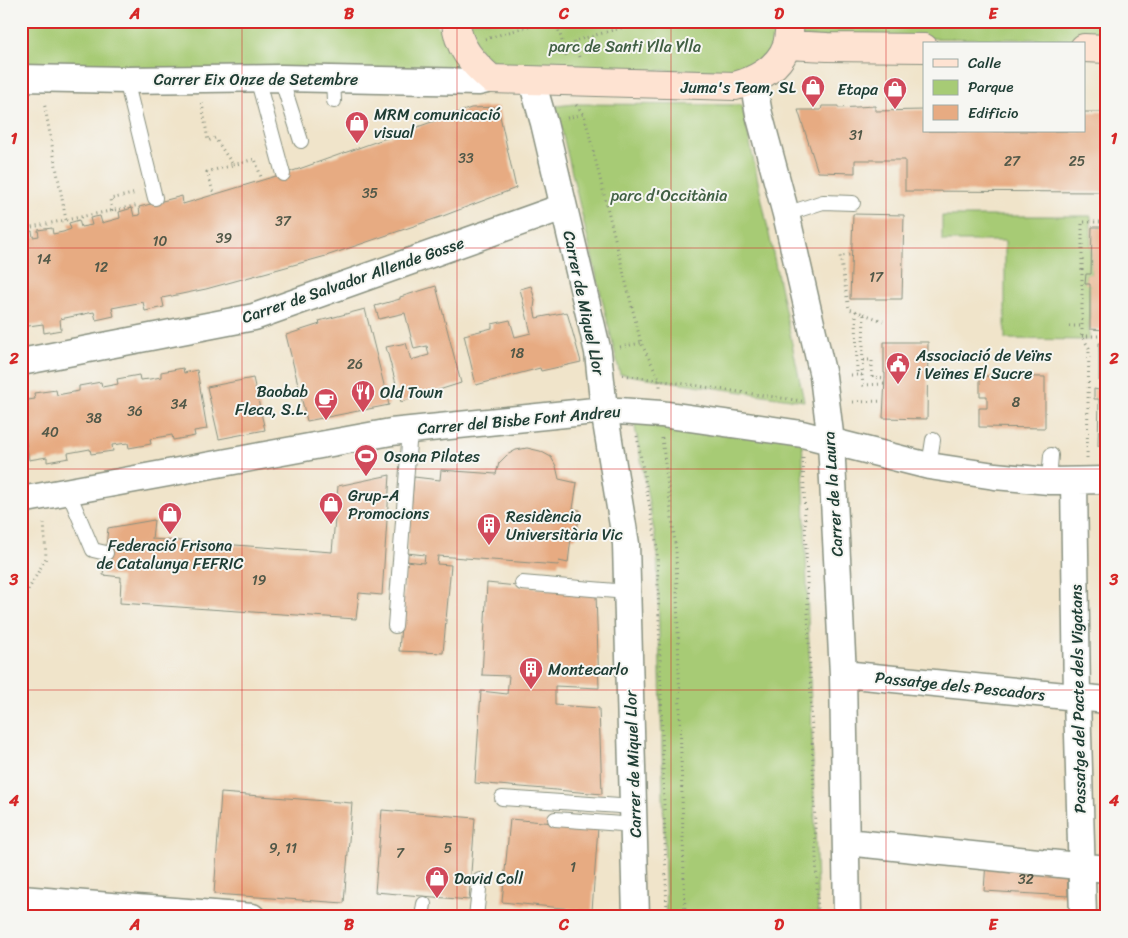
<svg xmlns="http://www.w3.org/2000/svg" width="1128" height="938" viewBox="0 0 1128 938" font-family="Sriracha,sans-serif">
  <rect width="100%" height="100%" fill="#f6f6f2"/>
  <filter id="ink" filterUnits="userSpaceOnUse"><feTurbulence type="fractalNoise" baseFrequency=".02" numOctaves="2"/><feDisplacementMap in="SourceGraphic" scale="10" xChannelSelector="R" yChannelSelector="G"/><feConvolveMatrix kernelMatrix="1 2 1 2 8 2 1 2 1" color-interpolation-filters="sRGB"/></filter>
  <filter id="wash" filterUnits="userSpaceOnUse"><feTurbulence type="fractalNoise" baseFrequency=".0096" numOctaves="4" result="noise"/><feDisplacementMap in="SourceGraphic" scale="20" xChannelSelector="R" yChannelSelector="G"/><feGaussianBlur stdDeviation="1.12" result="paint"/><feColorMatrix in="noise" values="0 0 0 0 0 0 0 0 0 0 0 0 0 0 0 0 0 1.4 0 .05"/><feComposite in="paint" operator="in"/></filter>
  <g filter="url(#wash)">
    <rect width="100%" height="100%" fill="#f0e4ca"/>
    <!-- green -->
    <path fill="#a7cb75" stroke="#638454" d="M21 21H424C448 25 459 56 471 75L21 71Z
      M468 21H782C778 51 763 58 739 71L511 69C480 56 478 53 468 21Z
      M806 21H1107V40L801 37Z
      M575 104 742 105 804 401 620 374 556 106Z
      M942 216H1091V274H1086L1085 283 1090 284 1089 340 1005 339V241H942Z
      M632 411 802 434 818 917H666L657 547Z"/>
    <g id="blocks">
      <!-- building -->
      <path fill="#e7ab82" d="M822 106H838V108L875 106V111L924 110V131H1084V112H1107V204H1103L1104 192 905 191V160H855V173L818 172 798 110H821Z
        M498 107 516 188 443 216 326 256 206 289 162 298 164 307 145 311 143 302 112 308 114 316 96 320 94 312 60 319 61 330 44 333 43 324 21 327V233L32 231 33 237 39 236 38 230 52 228 53 234 63 232 71 229 69 223 79 220 81 227 92 225 90 218 100 216 102 223 120 218 119 212 132 208 134 216 140 215 139 207 182 196 183 204 299 169 471 108Z
        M853 214 904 215 902 299H850Z
        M1092 227H1107V330L1090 329V284H1085L1086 274H1091Z
        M436 286 461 383 401 402 386 347 406 343 411 360 429 355 427 346 414 349 405 313 379 319 375 306 400 299V297Z
        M531 286 535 300 534 308 536 318 567 312 581 362 541 371 540 368 476 385 464 335 492 328V324L510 320 515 337 531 333 520 289Z
        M365 309 389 405 307 421 286 335 320 324 319 321Z
        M884 342H928L927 419 883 418 885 378V373H884Z
        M1099 343H1107V446H1098L1099 399H1094V389L1099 390Z
        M183 368 184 373 197 370 207 429 194 431 195 436 173 440 172 435 150 439 151 444 129 448 128 443 112 445 113 451 91 454 90 449 68 453 69 458 47 462V457L29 460 21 412V401L35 399 34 393 56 390 57 395 79 391V386L101 382 102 387 118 384 117 379 139 375 140 380 150 379 161 377V372Z
        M980 376 1045 377V428L979 427V408H987V396H980Z
        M253 378 265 430 219 439 207 387Z
        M527 448 540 451 551 457 556 466 559 479 577 483 573 509 580 510 576 538H571L568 563 559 561 558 565 438 556 437 564 451 565 443 653 399 651 406 561 424 563 425 555 407 553 414 477 440 480 441 470 496 474 499 463 507 455 516 450Z
        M390 475 382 595 359 593 356 619 120 603 121 577 103 575 108 528 154 520 152 539 332 552 338 486Z
        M487 583 596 594 599 688 555 686V705L599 708 602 794 475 783 481 691 507 694 509 676 482 675Z
        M221 793 352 803 344 903 214 894Z
        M382 810 475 818 469 900 375 892Z
        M510 819 598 827 592 911 502 902Z
        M986 861 1067 868 1068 896 984 891Z"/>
    </g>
  </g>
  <g filter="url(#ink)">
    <use href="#blocks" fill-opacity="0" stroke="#88907f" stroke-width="1"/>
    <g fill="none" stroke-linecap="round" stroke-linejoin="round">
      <!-- lane casing -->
      <g stroke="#88907f" stroke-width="16">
        <path id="lane" d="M257 78 283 174
          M281 78 301 141
          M333 79 334 101
          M126 80 155 198
          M786 214 823 202 853 203
          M929 466 933 440
          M1049 481 1051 455
          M68 491 93 550 106 553
          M522 583 627 592
          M395 626 410 430
          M502 798 634 807
          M555 819 635 825
          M422 917 424 904
          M476 917 480 880"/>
      </g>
      <!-- street casing -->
      <g stroke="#88907f" stroke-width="29">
        <path id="street" d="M21 78 126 80 281 78 478 82 491 79
          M532 81 544 123 598 352 604 410 626 544 636 917
          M753 81 759 114 786 214 823 376 831 442 843 674 847 917
          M21 362 254 317 563 207
          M1074 481 1077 697 1083 917
          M21 500 391 432 604 410 661 414 802 434 929 466 995 476 1049 481 1107 480
          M843 674 1107 700
          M846 842 1107 869
          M21 899 252 917"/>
      </g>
      <!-- secondary casing -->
      <g stroke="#88907f" stroke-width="30">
        <path id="secondary" d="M456 21C457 47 473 63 491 79L735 86C756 80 779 68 787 45 789 38 789 29 790 21
          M787 45 827 47 924 48
          M1084 48 1107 49"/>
      </g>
      <!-- path -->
      <path stroke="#88907f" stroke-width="3" stroke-dasharray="1 4" stroke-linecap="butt" d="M556 21 567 58
        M485 39 547 21
        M579 57 574 41 646 21
        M202 103 208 141 215 138 233 165 207 172 214 194
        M576 105 584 114 641 343 660 380V390
        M567 118 584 114
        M233 165 255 159 262 180
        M112 211 110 199 137 193
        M66 220 139 205
        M22 229 66 220 44 102
        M856 311 857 375
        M864 314 883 321
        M1069 326H1082
        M1082 336H1107
        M620 347 641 343
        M863 360H872V377L885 378
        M623 375 802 401
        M851 375H862L864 314 849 309 840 256 851 255
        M862 375 863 385 885 384
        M853 402 883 401
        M637 436 657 547 667 917
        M662 438 676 551 685 917
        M803 458 818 917
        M1087 458 1089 348 1082 336V222H1107
        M21 603 46 558 44 520"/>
      <!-- lane -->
      <use href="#lane" stroke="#fff" stroke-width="14"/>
      <!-- street -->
      <use href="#street" stroke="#fff" stroke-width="26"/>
      <!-- secondary -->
      <use href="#secondary" stroke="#fee3d2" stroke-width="28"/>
    </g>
  </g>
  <!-- grid -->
  <path fill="none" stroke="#d62828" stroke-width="1" stroke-opacity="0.55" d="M242 21V917M457 21V917M671 21V917M886 21V917M21 248H1107M21 469H1107M21 690H1107"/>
  <!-- icons -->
  <defs>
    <g id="shop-pin" transform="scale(1.25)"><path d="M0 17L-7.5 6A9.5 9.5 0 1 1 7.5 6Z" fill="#d1495b" stroke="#f6f6f2"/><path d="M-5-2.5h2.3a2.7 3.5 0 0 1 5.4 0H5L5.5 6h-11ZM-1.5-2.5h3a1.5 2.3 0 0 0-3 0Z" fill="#fff"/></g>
    <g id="civic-pin" transform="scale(1.25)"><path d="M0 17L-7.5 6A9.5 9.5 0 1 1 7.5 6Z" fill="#d1495b" stroke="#f6f6f2"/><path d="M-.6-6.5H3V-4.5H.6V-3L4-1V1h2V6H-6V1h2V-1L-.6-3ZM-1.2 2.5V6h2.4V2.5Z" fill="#fff"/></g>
    <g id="restaurant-pin" transform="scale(1.25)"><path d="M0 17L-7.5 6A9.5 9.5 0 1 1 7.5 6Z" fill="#d1495b" stroke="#f6f6f2"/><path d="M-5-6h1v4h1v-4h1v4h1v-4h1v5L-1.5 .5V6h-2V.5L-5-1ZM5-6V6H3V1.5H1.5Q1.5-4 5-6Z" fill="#fff"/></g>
    <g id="cafe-pin" transform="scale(1.25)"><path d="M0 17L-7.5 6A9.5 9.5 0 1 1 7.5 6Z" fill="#d1495b" stroke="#f6f6f2"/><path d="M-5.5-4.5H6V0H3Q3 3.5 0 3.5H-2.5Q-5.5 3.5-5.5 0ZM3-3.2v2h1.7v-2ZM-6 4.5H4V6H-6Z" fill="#fff"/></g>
    <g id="stadium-pin" transform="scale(1.25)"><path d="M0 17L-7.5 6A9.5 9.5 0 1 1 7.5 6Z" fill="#d1495b" stroke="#f6f6f2"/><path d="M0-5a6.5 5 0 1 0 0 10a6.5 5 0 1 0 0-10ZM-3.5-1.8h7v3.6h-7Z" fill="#fff"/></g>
    <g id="building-pin" transform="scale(1.25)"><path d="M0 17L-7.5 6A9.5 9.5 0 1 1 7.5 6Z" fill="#d1495b" stroke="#f6f6f2"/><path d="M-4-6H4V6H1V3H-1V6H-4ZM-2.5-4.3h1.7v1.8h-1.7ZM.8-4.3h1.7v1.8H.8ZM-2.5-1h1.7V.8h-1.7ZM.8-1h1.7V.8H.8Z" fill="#fff"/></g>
  </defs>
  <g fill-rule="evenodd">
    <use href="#shop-pin" x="813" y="87"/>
    <use href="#shop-pin" x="895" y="89"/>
    <use href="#shop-pin" x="357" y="123"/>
    <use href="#civic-pin" x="898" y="364"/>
    <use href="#restaurant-pin" x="363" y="392"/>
    <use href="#cafe-pin" x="326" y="400"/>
    <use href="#stadium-pin" x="366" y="456"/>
    <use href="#shop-pin" x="331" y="504"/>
    <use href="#shop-pin" x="170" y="514"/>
    <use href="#building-pin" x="489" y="525"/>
    <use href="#building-pin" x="531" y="669"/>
    <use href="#shop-pin" x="437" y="878"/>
  </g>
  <g text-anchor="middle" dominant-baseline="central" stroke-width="4" stroke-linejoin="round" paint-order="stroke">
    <!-- number labels -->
    <g font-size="14" fill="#515848">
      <text x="856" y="135">31</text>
      <text x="466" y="158">33</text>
      <text x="1012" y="161">27</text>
      <text x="1077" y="161">25</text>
      <text x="370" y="193">35</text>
      <text x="283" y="221">37</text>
      <text x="224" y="238">39</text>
      <text x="160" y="241">10</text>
      <text x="44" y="259">14</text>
      <text x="101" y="267">12</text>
      <text x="876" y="277">17</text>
      <text x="517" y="353">18</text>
      <text x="355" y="364">26</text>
      <text x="1016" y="402">8</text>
      <text x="179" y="404">34</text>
      <text x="135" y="411">36</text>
      <text x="94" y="418">38</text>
      <text x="50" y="432">40</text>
      <text x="259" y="580">19</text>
      <text x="283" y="848">9, 11</text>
      <text x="448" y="848">5</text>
      <text x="400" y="853">7</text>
      <text x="573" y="867">1</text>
      <text x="1026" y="879">32</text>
    </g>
    <!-- park labels -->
    <g font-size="16" fill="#416044" stroke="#f6f6f2">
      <text x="625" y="46">parc de Santi Ylla Ylla</text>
      <text x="669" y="195">parc d'Occitània</text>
    </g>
    <!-- street labels -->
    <g font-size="16" fill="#1f3d34" stroke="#f6f6f2">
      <text x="256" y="79">Carrer Eix Onze de Setembre</text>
      <text transform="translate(353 280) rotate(-19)">Carrer de Salvador Allende Gosse</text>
      <text transform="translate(584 303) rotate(78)">Carrer de Miquel Llor</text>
      <text transform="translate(519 420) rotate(-5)">Carrer del Bisbe Font Andreu</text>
      <text transform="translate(833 494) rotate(-94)">Carrer de la Laura</text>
      <text transform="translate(960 686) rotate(6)">Passatge dels Pescadors</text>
      <text transform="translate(1078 699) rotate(-91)">Passatge del Pacte dels Vigatans</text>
      <text transform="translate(633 764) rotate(-92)">Carrer de Miquel Llor</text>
    </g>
    <!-- poi labels -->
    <g font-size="16" fill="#1f3d34" stroke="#f6f6f2" text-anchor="start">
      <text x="796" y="87" text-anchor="end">Juma's Team, SL</text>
      <text x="878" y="89" text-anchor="end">Etapa</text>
      <text x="374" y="114">MRM comunicació<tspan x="374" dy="18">visual</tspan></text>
      <text x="916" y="355">Associació de Veïns<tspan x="916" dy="18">i Veïnes El Sucre</tspan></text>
      <text x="308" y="391" text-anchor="end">Baobab<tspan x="308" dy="18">Fleca, S.L.</tspan></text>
      <text x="380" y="392">Old Town</text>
      <text x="384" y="456">Osona Pilates</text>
      <text x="348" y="495">Grup-A<tspan x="348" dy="18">Promocions</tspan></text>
      <text x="506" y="516">Residència<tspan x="506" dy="18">Universitària Vic</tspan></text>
      <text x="170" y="545" text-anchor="middle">Federació Frisona<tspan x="170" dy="18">de Catalunya FEFRIC</tspan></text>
      <text x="548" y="669">Montecarlo</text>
      <text x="454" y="878">David Coll</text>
    </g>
  </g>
  <!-- margin -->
  <rect width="1128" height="938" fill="none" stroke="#f6f6f2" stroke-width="55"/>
  <!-- legend -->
  <rect x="923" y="42" width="162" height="90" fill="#f6f6f2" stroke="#a0aca6"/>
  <rect x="933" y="59" width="25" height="8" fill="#fee3d2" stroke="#a0aca6"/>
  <text x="968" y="68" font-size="15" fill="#1f3d34">Calle</text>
  <rect x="933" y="80" width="25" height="15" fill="#a7cb75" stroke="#a0aca6"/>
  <text x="968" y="92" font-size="15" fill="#1f3d34">Parque</text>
  <rect x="933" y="105" width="25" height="15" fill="#e7ab82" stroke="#a0aca6"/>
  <text x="968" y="118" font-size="15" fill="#1f3d34">Edificio</text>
  <rect x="28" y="28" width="1072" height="882" fill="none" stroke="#d62828" stroke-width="2"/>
  <g font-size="16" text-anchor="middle" font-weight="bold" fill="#d62828">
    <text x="135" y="19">A</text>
    <text x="349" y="19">B</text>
    <text x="564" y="19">C</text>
    <text x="779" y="19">D</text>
    <text x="993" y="19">E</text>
    <text x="14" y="144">1</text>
    <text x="1114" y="144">1</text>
    <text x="14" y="364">2</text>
    <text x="1114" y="364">2</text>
    <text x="14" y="585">3</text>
    <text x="1114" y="585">3</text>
    <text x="14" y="806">4</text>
    <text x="1114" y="806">4</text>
    <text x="135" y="930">A</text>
    <text x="349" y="930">B</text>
    <text x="564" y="930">C</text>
    <text x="779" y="930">D</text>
    <text x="993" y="930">E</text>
  </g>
</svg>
